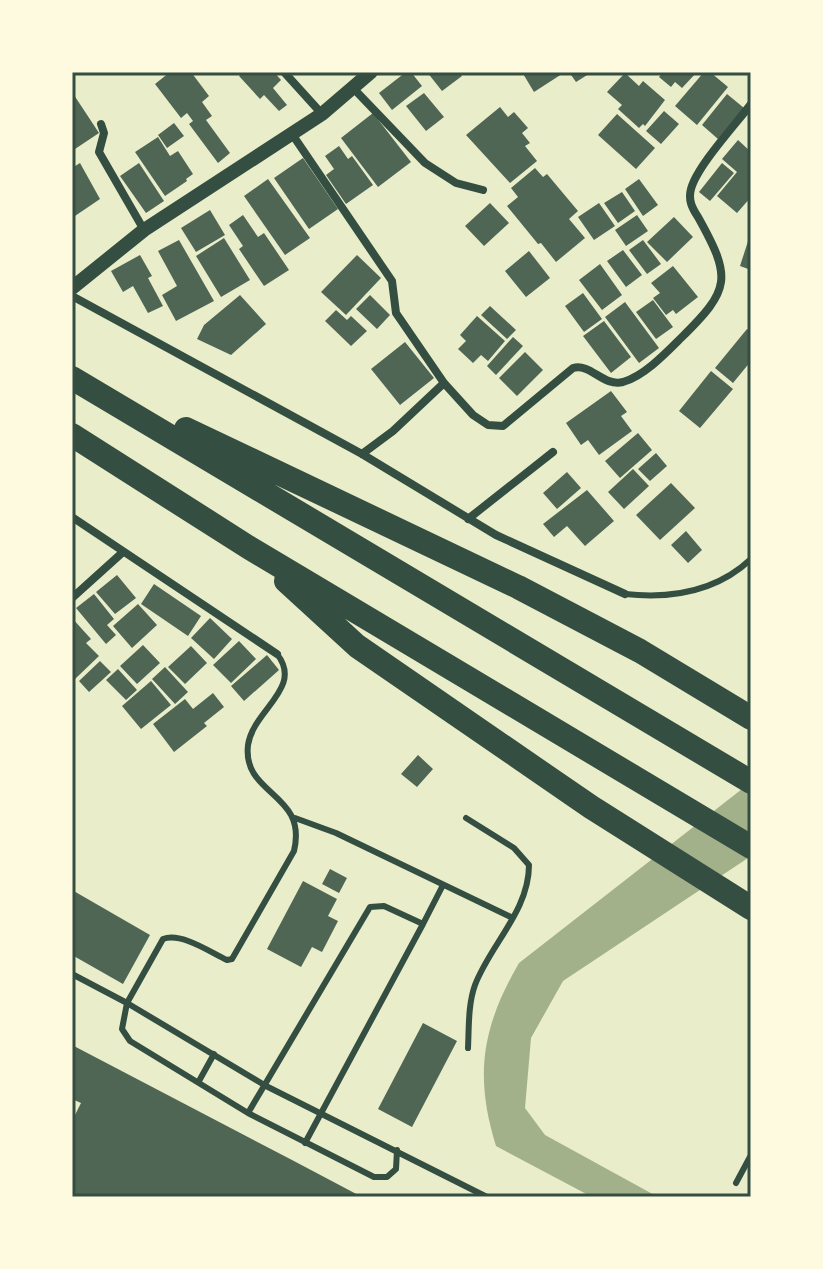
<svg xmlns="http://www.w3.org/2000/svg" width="823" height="1269" viewBox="0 0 823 1269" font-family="'PT Sans Narrow',sans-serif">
  <rect width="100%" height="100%" fill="#e9edc9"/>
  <!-- water -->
  <path fill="#a3b18a" d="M751 782V856L563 981 531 1038 525 1108 545 1135 658 1197H592L496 1146C474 1075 482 1027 519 963Z"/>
  <!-- building -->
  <path fill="#4f6655" d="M170 72H191L209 96 202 102 212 116 206 120 230 153 218 163 189 124 193 121 187 113 181 118 155 84Z
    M244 72H274L281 80 273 88 287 105 279 111 264 95 260 99 239 76Z
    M406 72H411L422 86 392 110 379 93Z
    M427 72H459L462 76 442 91Z
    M522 72H565L534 92Z
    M569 72H592L576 82Z
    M663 72H697L682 88 675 82 671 87 659 77Z
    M704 72H710L728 87 697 125 675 106Z
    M625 73 639 86 643 81 665 100 645 126 643 124 639 128 618 109 622 105 607 92Z
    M72 92 99 133 72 151Z
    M424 93 444 117 426 131 406 106Z
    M727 94 744 108 718 139 702 125Z
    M500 107 508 117 514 112 528 128 522 133 530 143 525 146 537 161 510 183 466 135Z
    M664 111 679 124 661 144 646 131Z
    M373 113 411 162 378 187 341 138Z
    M617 114 655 148 636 169 598 135Z
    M174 123 184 136 167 148 158 135Z
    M158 137 170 156 178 151 193 174 186 179 187 181 165 196 135 152Z
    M738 140 751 152V197L737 213 717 196 737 172 722 159Z
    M339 146 348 159 352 156 373 185 346 204 326 175 334 169 325 156Z
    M303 158 338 209 309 229 274 178Z
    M80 163 100 199 72 218V168Z
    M139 163 164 201 146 213 120 176Z
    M722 163 734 173 710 201 699 192Z
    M535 168 543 177 547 174 578 211 569 219 585 238 556 262 541 243 538 244 507 206 518 197 511 188Z
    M268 179 310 238 285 255 244 196Z
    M639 179 658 205 643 216 625 189Z
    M622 192 635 211 618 223 604 203Z
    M490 203 509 223 484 246 465 226Z
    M599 203 615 226 594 240 578 217Z
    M210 210 225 235 196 252 181 228Z
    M243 215 258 237 264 233 289 270 264 286 239 249 243 246 229 225Z
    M637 215 648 231 626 246 615 230Z
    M674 217 693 237 667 262 647 242Z
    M751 232V270L740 266Z
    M224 238 250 280 221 297 196 256Z
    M179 240 214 301 176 321 162 295 177 286 158 251Z
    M643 240 661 264 647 274 629 250Z
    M623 250 642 275 626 287 607 261Z
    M529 251 550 278 526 297 505 271Z
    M140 255 152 276 148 278 163 306 148 313 133 286 123 292 111 271Z
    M357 255 381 278 346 315 321 292Z
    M600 264 622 295 602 310 579 280Z
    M673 266 698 297 676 314 673 310 666 315 653 298 660 293 651 283Z
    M583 293 602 319 584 332 565 306Z
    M240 295 266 324 231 355 197 339 204 325Z
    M370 295 390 315 377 329 356 309Z
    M653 300 673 327 656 339 636 312Z
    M625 302 659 348 639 363 605 317Z
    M490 306 516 330 507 339 481 315Z
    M336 310 347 320 351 316 367 331 351 346 325 321Z
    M477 316 505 341 488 361 481 355 473 363 458 349 466 341 460 335Z
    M604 321 631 357 611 373 583 336Z
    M747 329 751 332V361L733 383 715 368Z
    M513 337 523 346 496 375 487 366Z
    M405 342 434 378 400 405 371 369Z
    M525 352 543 370 517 396 499 378Z
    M711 371 733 389 700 428 679 411Z
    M611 391 627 412 621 416 632 431 599 455 588 440 581 445 566 423Z
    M638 433 652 450 620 478 605 461Z
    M656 453 667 466 650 481 638 469Z
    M633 469 649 486 624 509 608 492Z
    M567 472 581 488 557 509 543 493Z
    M671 483 695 508 660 540 636 515Z
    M587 490 614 521 585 546 567 526 554 537 543 524Z
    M686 531 702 550 688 563 671 545Z
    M117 575 136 598 115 614 96 592Z
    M154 584 201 616 188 636 141 604Z
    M94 594 114 619 107 625 116 635 106 644 76 608Z
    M138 604 157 625 132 648 113 626Z
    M72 618 91 639 86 643 99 656 75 679 72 677Z
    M210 618 232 639 214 659 191 638Z
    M239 641 256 659 231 683 213 665Z
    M143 645 160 663 137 684 120 666Z
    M191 646 207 663 185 684 168 667Z
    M267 655 279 670 244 701 231 686Z
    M100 661 111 672 89 692 79 681Z
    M165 667 188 692 175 704 152 679Z
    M118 669 137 690 126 700 106 680Z
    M151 681 171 705 141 729 122 706Z
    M213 693 224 707 204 723 207 726 174 752 153 724 185 699 193 709Z
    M418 755 433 769 417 787 401 774Z
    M330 869 347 878 339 893 322 884Z
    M303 881 337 899 328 916 338 921 322 952 312 947 301 967 267 949Z
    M72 890 150 935 123 984 72 955Z
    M423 1023 457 1041 412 1127 378 1109Z
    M72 1045 292 1160 362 1197H72V1121L81 1103 72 1099Z"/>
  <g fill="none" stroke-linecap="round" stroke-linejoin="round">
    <!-- service -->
    <path stroke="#344e41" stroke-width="6" d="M625 594C671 599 716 592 751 559
      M277 654C304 688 253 710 248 745 242 796 308 792 294 851L232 959 227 960C210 952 181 932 163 939L127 1003 266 1086 487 1197
      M295 818 336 833 513 918
      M466 818 514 848 529 865C529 911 490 945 475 985 468 1004 469 1028 468 1048
      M72 974 127 1003 122 1029 130 1041 248 1113 374 1177H387L396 1169 397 1150
      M199 1081 214 1054
      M248 1113 370 907 384 906 423 924 443 885
      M305 1143 423 924
      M736 1183 751 1155"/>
    <!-- minor -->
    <path stroke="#344e41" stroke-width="8" d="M284 72 322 114
      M353 88 425 163 456 183 483 190
      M101 124 104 133 99 152 144 230
      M292 134 392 281 396 313 444 383 473 415 488 425 503 426 573 368C591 363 603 387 623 382 644 376 666 353 681 338 731 289 732 278 698 217 692 208 688 200 691 189 697 166 736 124 751 104
      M72 296 362 454 496 535 625 594
      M362 454 393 431 444 383
      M72 517 277 654
      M468 519 553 452
      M72 598 123 552"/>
    <!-- tertiary -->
    <path stroke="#344e41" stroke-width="14" d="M72 288 144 230 322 114 371 72"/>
    <!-- motorway -->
    <path stroke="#344e41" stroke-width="24" d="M72 378 751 782
      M186 429 518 587 640 651 751 718
      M72 435 248 547 751 847
      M286 581 357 646 591 807 751 908"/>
  </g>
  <!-- border -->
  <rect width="823" height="1269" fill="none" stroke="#fefae0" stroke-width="148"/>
  <rect x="74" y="74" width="675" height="1121" fill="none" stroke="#344e41" stroke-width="3"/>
</svg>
